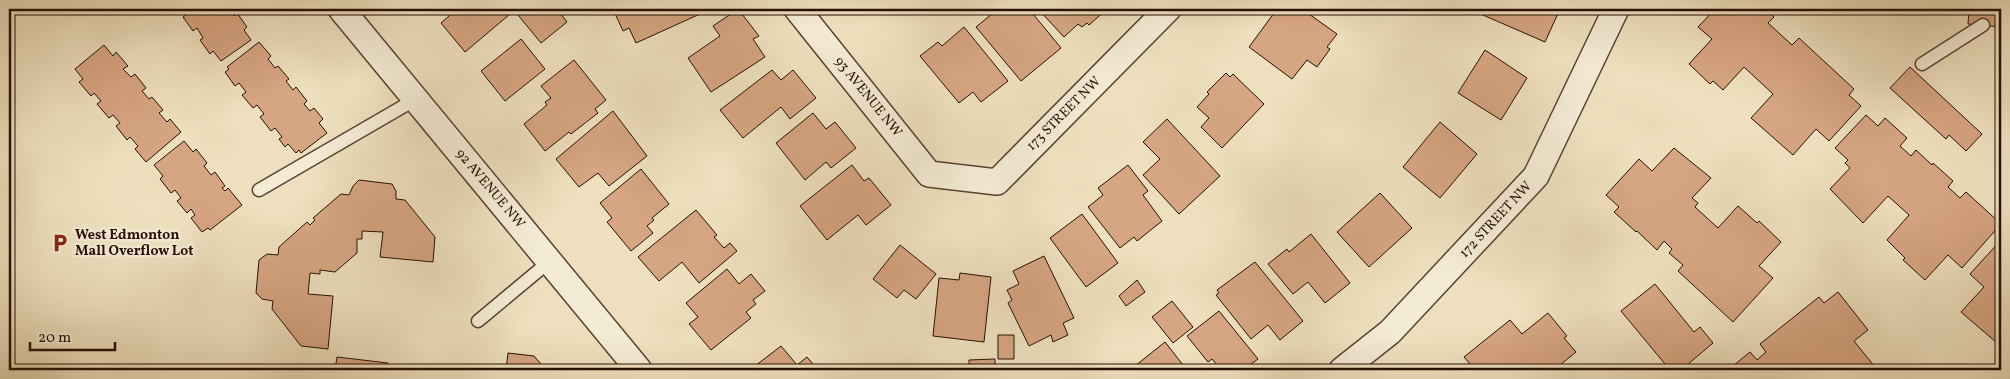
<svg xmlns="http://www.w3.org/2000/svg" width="2010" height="379" viewBox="0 0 2010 379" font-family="Vollkorn,serif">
  <rect width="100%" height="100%" fill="#eee0be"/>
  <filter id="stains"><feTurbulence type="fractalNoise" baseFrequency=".004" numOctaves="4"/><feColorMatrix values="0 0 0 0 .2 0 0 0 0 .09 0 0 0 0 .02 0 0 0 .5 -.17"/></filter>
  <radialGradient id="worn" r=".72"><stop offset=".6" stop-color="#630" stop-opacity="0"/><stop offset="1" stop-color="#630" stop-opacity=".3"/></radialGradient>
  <!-- building -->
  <path fill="#d6a581" stroke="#270e04" d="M183 9H229L234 16 237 13 247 27 244 30 251 40 221 61 213 51 210 54 200 40 203 38 197 28 193 31 183 17 187 14Z
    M457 9H516L465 52 441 23Z
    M526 9H557L567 22 541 43 518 15Z
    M613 9H711L636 43 629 28 623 31Z
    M738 9 759 36 753 39 765 57 711 92 688 58 720 36 713 26Z
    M998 9H1029L1061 48 1021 81 976 27Z
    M1038 9H1107L1089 25 1087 23 1082 27 1078 24 1064 37Z
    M1277 9H1302L1337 34 1327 47 1330 49 1317 67 1307 60 1292 79 1249 47Z
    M1477 9H1560L1545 42 1476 12Z
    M1715 9H1765L1774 17 1768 23 1792 45 1799 38 1854 89 1849 95 1861 106 1829 141 1816 129 1793 155 1751 118 1773 94 1744 67 1723 90 1713 81 1710 84 1689 64 1712 39 1698 27Z
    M1969 9H2001V27L1968 24Z
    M964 27 1008 81 981 102 973 92 959 103 920 56 938 42 942 46Z
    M521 39 545 69 505 101 481 71Z
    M259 42 271 56 268 59 275 68 278 66 289 79 286 81 293 90 296 87 307 101 304 104 310 111 314 108 323 119 319 123 327 133 301 153 299 150 296 153 288 144 285 147 279 139 282 137 275 128 271 131 260 117 264 114 257 105 253 108 242 95 246 92 239 83 235 86 225 72 229 69 227 67Z
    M2001 42V55L1995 47Z
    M104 45 113 56 116 52 128 66 123 69 131 77 135 74 146 88 142 91 149 99 152 97 163 110 159 113 167 122 170 119 181 132 146 162 135 149 138 146 130 137 127 140 116 126 120 123 113 115 109 118 97 104 101 101 94 93 91 96 79 82 83 79 75 69Z
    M1485 50 1527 78 1501 120 1458 93Z
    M574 60 606 100 595 109 598 113 571 134 569 132 545 151 524 124 547 105 545 102 551 98 541 86Z
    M1910 67 1982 134 1966 151 1949 135 1946 139 1890 88Z
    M772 70 781 80 793 70 816 98 790 119 781 107 743 138 720 110Z
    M1226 73 1230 77 1233 74 1264 104 1222 148 1201 127 1209 118 1197 107 1209 94 1207 92Z
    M613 111 647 156 609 186 598 173 579 187 556 159Z
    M813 113 826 129 835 122 856 148 831 168 826 162 805 180 776 143Z
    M1866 115 1878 126 1885 118 1907 138 1900 146 1911 156 1916 150 1932 165 1933 163 1953 181 1948 187 1960 198 1966 192 2001 224 1962 268 1948 255 1925 280 1903 260 1905 258 1887 240 1909 215 1888 196 1863 223 1830 189 1850 168 1845 163 1848 160 1835 148Z
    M1167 119 1220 176 1179 214 1143 175 1160 159 1143 142Z
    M1440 122 1477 154 1440 198 1403 167Z
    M184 141 193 152 196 149 207 163 204 166 211 175 215 172 225 186 222 188 225 191 228 188 242 205 210 230 208 228 202 232 191 218 195 215 191 209 187 213 177 201 181 198 175 190 171 193 160 179 163 176 154 165Z
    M1674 148 1711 178 1692 198 1698 203 1695 207 1718 228 1738 206 1757 223 1759 221 1781 242 1759 266 1773 278 1733 322 1678 271 1683 265 1669 253 1672 249 1664 241 1657 250 1637 231 1636 232 1614 212 1619 207 1606 195 1639 159 1652 171Z
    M852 165 864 181 869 178 891 205 866 225 858 215 827 240 800 206Z
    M1128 165 1148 191 1143 195 1162 221 1137 241 1134 237 1120 248 1088 207 1103 195 1098 188Z
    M641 169 669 204 652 218 654 220 647 226 653 233 631 251 607 222 612 218 600 203Z
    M359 180 392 184 396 191V199L405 200 435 237 433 262 380 257 383 232 362 231V239H357V253L335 272 320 270V274L310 273 308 294 333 296 328 349 301 346 272 309 273 301 262 299 256 293 259 260 267 254 278 255 279 247 307 222 310 225 315 220 313 218 341 194 349 195 353 186Z
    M1380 193 1412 228 1369 267 1337 232Z
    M696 210 717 235 714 237 724 248 730 243 737 251 699 283 682 262 659 281 638 257Z
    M1082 214 1118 263 1086 287 1050 238Z
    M1311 234 1350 283 1325 303 1308 282 1293 294 1268 264 1287 249 1289 252Z
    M2001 240V338L1997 343 1961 312 1984 287 1970 274Z
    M900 245 936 274 916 299 904 290 897 298 873 279Z
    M1044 256 1074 318 1063 323 1068 335 1053 342 1051 335 1029 346 1008 303 1012 300 1007 290 1019 284 1013 271Z
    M1255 262 1303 321 1280 340 1268 325 1251 339 1216 295 1219 293 1217 290Z
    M727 269 739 284 751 274 765 291 753 300 756 304 746 312 751 318 711 350 689 324 698 317 686 303Z
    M960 273 991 277 984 342 933 336 939 278 959 280Z
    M1137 280 1145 292 1126 306 1119 296Z
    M1655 284 1694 332 1700 327 1713 343 1687 365 1690 370H1670L1621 311Z
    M1838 292 1868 330 1854 341 1875 367 1871 370H1728L1750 352 1757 360 1766 352 1760 344 1819 297 1824 303Z
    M1172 301 1193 327 1173 343 1152 317Z
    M1219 311 1258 359 1243 370H1221L1212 359 1208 362 1187 336Z
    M1548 313 1567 336 1564 338 1576 352 1554 370H1475L1464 357 1510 320 1522 334Z
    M998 335H1014V359H998Z
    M1165 342 1187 370H1130Z
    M781 346 797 365 807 357 818 370H759L755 366Z
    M508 353 534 356 546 370H506Z
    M337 357 388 363 387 370H335Z
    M995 359V370H969V360Z
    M412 365 455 370H412Z"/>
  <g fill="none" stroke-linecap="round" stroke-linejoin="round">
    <!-- lane casing -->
    <g stroke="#594232" stroke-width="15">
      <path id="lane" d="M1922 64 1983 25
        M259 190 416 99
        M478 321 550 261"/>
    </g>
    <!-- street casing -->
    <g stroke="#594232" stroke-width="28">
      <path id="street" d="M341 9 639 370
        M797 9 929 174 997 182 1168 9
        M1342 370 1390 332 1536 176 1616 9"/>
    </g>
    <!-- lane -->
    <use href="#lane" stroke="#f4ebd5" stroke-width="12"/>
    <!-- street -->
    <use href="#street" stroke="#f4ebd5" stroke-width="25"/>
  </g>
  <!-- icons -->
  <defs>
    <g id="parking-bare" transform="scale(1.5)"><path d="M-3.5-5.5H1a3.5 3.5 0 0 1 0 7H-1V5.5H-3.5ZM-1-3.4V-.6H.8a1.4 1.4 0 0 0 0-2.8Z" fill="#8f2418" stroke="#f4ebd5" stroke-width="2.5" paint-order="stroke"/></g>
  </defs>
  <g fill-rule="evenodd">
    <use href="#parking-bare" x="60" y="243"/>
  </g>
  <g text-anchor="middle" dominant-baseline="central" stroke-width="4.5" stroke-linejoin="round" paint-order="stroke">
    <!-- street labels -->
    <g font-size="14" fill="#270e04" stroke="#f4ebd5">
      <text transform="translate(868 97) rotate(51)">93 AVENUE NW</text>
      <text transform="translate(1064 114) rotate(-45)">173 STREET NW</text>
      <text transform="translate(490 189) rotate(50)">92 AVENUE NW</text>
      <text transform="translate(1496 220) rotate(-47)">172 STREET NW</text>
    </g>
    <!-- poi labels -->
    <g font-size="14" font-weight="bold" fill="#270e04" stroke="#f4ebd5" text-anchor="start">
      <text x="75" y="235">West Edmonton<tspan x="75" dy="16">Mall Overflow Lot</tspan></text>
    </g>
  </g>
  <!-- margin -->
  <rect width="2010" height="379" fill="none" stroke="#eee0be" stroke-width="30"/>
  <rect x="10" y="10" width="1990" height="359" fill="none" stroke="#270e04" stroke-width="2.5"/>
  <rect x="15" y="15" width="1980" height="349" fill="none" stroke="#270e04"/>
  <!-- scale -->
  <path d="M30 342v8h85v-8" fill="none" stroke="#270e04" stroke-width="2.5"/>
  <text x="38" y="342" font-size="15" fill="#270e04" stroke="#f4ebd5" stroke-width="4" paint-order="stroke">20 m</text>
  <rect width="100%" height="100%" filter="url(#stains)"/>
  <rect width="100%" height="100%" fill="url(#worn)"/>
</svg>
